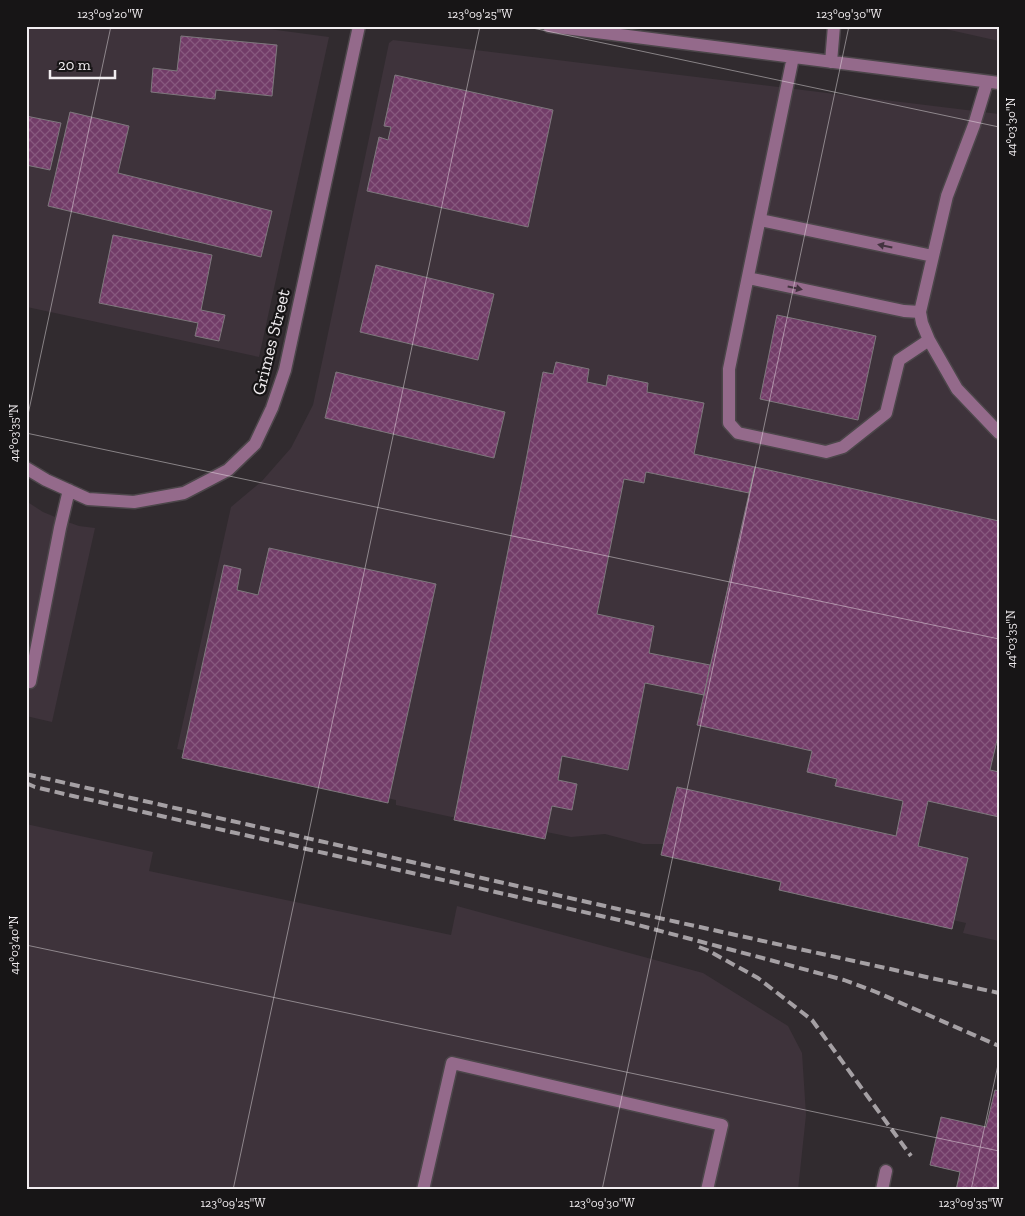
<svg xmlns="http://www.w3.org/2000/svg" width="1025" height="1216" viewBox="0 0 1025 1216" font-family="'Zilla Slab',serif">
  <defs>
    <pattern id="building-cross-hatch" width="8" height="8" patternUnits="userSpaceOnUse" patternTransform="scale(1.25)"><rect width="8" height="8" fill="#723c68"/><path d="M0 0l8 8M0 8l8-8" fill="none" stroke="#87587e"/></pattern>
  </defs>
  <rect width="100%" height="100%" fill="#312b2f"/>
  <!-- built -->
  <path fill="#3e333b" d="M26 26H246L329 37 259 357 27 307 26 309Z
    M932 26H999V41Z
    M393 40 999 114V941L963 933 966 923 788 884 671 844H643L605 834 571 837 463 815 461 819 396 805V800L177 749 231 507 262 481 291 448 313 405 389 43Z
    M26 501 43 512 65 521 79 526 95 528 52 722 26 716Z
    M26 824 153 852 149 871 451 935 457 906 703 973 788 1026 802 1053 806 1115 798 1190H26Z"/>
  <!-- building -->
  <path fill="url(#building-cross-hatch)" stroke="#7e787d" d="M181 36 277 45 272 96 216 90 215 99 151 92 153 68 177 71Z
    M395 75 553 110 528 227 367 191 379 137 388 140 391 127 384 126Z
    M70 112 129 126 118 173 272 211 261 257 48 206Z
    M26 116 61 123 50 170 26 165Z
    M113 235 212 255 201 310 225 315 219 341 195 336 198 323 99 303Z
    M376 265 494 294 478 360 360 332Z
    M777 315 876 336 858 420 760 399Z
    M556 362 589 369 587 382 606 386 608 375 648 383 647 392 704 403 694 454 755 467 749 493 646 472 644 483 624 479 597 614 654 626 649 653 710 665 704 695 645 683 628 770 562 756 558 780 577 784 572 810 552 806 545 839 454 820 523 476 543 372 553 374Z
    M336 372 505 412 494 458 325 418Z
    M755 467 999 521V732L990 770 999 772V817L928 801 918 846 968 858 952 929 779 890 781 882 661 855 677 787 896 836 903 801 835 786 837 779 807 772 812 751 697 725Z
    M269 548 436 584 388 803 182 758 224 565 241 569 237 590 258 595Z
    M995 1090 999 1091V1190H956L960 1172 930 1165 941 1117 986 1127Z"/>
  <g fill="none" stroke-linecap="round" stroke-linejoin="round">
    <!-- minor casing -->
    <g stroke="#4c464a" stroke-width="15">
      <path id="minor" d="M549 26 999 83
        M793 57 729 369V423L738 433 826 452 843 447 886 413 899 360 929 340
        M831 62 834 26
        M987 82 974 125 947 196 920 312 922 323 929 340 957 389 999 433
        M760 220 933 256
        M748 278 904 311 920 312
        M26 468 46 480 88 499 134 502 184 493 228 470 255 444 272 408 285 370 359 26
        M30 682 60 528 69 490
        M423 1190 452 1063 722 1125 707 1190
        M882 1190 886 1171"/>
    </g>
    <!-- minor -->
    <use href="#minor" stroke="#946a8b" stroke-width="12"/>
    <!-- rail -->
    <path stroke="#a5a0a4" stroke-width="4" stroke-dasharray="10 5" stroke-linecap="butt" d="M26 774 618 909 999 993
      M26 783 35 787 73 796 619 920 770 960 844 980 876 992 999 1046
      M699 947 707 950 758 978 812 1020 911 1156"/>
  </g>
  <!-- one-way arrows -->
  <defs><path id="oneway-solid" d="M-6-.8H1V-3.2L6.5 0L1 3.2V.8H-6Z" transform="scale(1.25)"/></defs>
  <g fill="#43333f">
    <use href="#oneway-solid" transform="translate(885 246) rotate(-168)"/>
    <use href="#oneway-solid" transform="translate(795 288) rotate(12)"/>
  </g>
  <!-- ticks -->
  <path fill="none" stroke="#f1edf0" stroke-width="1" stroke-opacity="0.45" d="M523 26 999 127M26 424 111 26M26 433 999 639M26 945 999 1151M233 1190 480 26M602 1190 849 26M971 1190 999 1060"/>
  <g text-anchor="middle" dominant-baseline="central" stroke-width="4.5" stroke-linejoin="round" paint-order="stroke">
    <!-- street labels -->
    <g font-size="18" fill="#f1edf0" stroke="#171516">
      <text transform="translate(271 342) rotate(-76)">Grimes Street</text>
    </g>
  </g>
  <!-- border -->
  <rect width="1025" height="1216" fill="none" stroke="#171516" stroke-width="55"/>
  <!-- scale -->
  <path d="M50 70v8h65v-8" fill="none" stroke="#f1edf0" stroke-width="2.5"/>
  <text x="58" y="70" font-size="15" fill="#f1edf0" stroke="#171516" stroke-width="4" paint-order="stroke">20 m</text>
  <rect x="28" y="28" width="970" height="1160" fill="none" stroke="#f1edf0" stroke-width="2"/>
  <g font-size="12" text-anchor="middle" fill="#f1edf0">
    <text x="110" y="18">123°09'20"W</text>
    <text x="480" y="18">123°09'25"W</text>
    <text x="849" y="18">123°09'30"W</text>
    <text transform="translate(1011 127) rotate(-90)" y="4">44°03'30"N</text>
    <text transform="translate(14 433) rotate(-90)" y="4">44°03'35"N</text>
    <text transform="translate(1011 639) rotate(-90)" y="4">44°03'35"N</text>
    <text transform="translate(14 945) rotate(-90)" y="4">44°03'40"N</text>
    <text x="233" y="1207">123°09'25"W</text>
    <text x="602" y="1207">123°09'30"W</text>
    <text x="971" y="1207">123°09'35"W</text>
  </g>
</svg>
